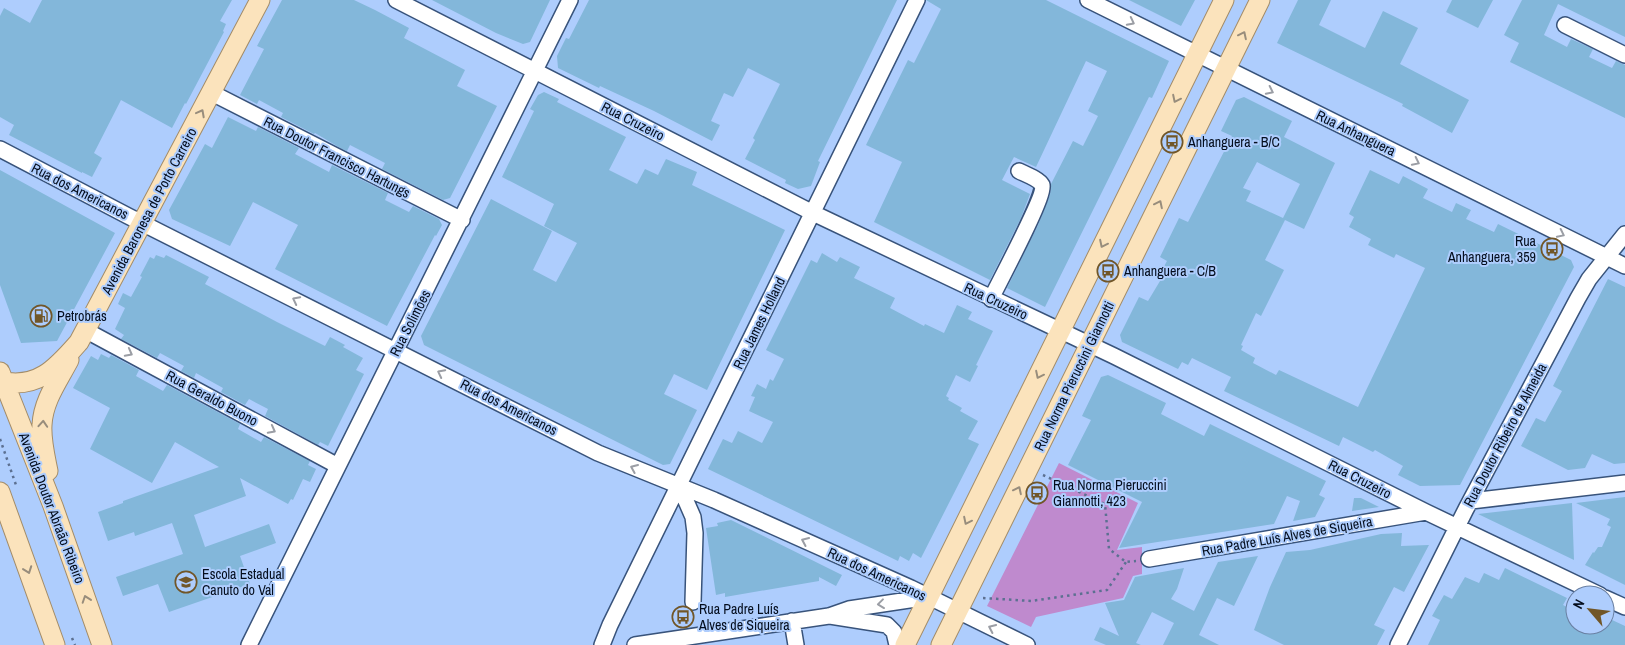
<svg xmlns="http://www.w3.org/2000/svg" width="1625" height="645" viewBox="0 0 1625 645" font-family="'Archivo Narrow',sans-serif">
  <rect width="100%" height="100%" fill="#aecdfd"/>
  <!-- green -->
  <path fill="#bf8ace" d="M1059 463 1138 503 1117 550 1142 547V574L1133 576 1123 598 1036 617 1031 627 987 606Z"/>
  <!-- building -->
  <path fill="#83b7da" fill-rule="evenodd" d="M42 0H232L220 21 226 24 223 31 224 32 186 104 185 103 172 128 121 100 94 153 102 158 92 177 82 172V173L9 135 14 125 0 117V16L4 8 30 23Z
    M282 0H354L375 10 409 28 404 38 465 70 457 86 497 106 450 198 443 200 382 169 385 163 350 145 347 151 342 149 315 133 314 134 281 117 283 113 259 100 257 104 240 95 264 49 257 46Z
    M432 0H550L530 42 523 44 496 33Z
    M589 0H897L818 161 820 162 811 186 798 189 785 183 786 180 745 159 755 140 753 138 780 84 748 68 733 97 724 93 711 121 720 125 712 141 654 111 600 86 599 88 558 68 557 56 566 38 569 39Z
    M926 0H1046L1169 61 1152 98 1149 97 1045 307 1007 288 1038 225 1050 195 1051 184 1073 141 1083 146 1098 116 1088 111 1107 71 1086 61 1036 167 1014 157 1002 180 1030 194 1021 218 990 280 874 222 902 162 866 145 908 60 914 63 941 9Z
    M1129 0H1195L1181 26Z
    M1298 0H1331L1319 25 1365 48 1383 11 1418 28 1400 64 1469 100 1452 133 1402 106 1403 104 1277 43Z
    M1452 0H1493L1478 28 1446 12Z
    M1522 0H1625V37L1558 4 1544 35 1567 47 1571 39 1593 49 1589 57 1612 68 1616 61 1625 65V118L1510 62 1519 43 1504 35Z
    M544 92 559 99 557 102 626 137 609 170 637 184 645 169 658 175 666 159 697 172 692 185 785 230 707 390 674 374 664 394 697 410 670 464 663 465 424 345 421 336 491 199 552 231 533 270 556 282 577 243 544 226 554 204 502 177 534 111 530 109 538 95Z
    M1244 97 1292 121 1284 137 1335 163 1304 229 1285 220 1265 260 1284 270 1261 316 1256 313 1241 345 1243 346 1241 350 1255 358 1253 363 1276 375 1279 370 1358 407 1425 268 1396 254 1394 258 1368 245 1371 239 1349 227 1354 217 1349 214 1370 170 1399 184 1403 176 1428 189 1423 198 1452 212 1456 203 1471 210 1466 219 1494 232 1498 224 1571 260 1574 267 1460 485 1420 486 1398 475 1403 466 1375 450 1373 452 1353 442V440V442L1343 437 1339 446 1224 391 1231 377 1192 358 1188 365 1182 362 1178 369 1122 342 1120 335 1139 297 1148 301 1160 281 1157 279 1167 261 1160 257 1179 218 1188 222 1232 136 1221 131 1236 100ZM1257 162 1300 184 1283 218 1246 201 1251 191 1243 188Z
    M228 117 256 131 258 127 299 148 295 154 329 172 332 165 388 193 385 200 409 212 413 206 439 219 442 225 436 236 435 235 387 326 275 269 298 225 253 202 230 246 172 219 169 210 205 144 212 148Z
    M0 170 115 233 57 341 21 343 0 285Z
    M822 253 837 262 840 257 860 267 854 278 895 298 890 308 924 326 925 324 944 333 957 305 972 312 968 319 993 331 976 365 978 366 970 382 956 375 946 396 949 398 948 400 962 408 960 411 978 421 968 439 979 444 921 558 913 553 909 561 900 556 898 561 708 469 723 439 732 443 738 431 762 443 773 422 749 411 755 397 751 396 757 384 766 389 770 379 773 381 784 359 766 350 811 260 817 263Z
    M156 255 164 258 166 255 209 277 205 284 277 322 325 346 330 337 345 345 343 347 363 358 356 370 364 374 328 446 320 442 318 445 265 416 268 409 249 399 245 405 221 392 223 388 196 373 194 378 181 371 184 366 160 353 157 358 121 339 124 335 115 329 125 308 118 304 123 293 131 297 142 277 140 276 150 257 154 259Z
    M1608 279 1625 287V463L1614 464 1592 454 1585 468 1568 470 1521 446 1536 418 1545 422 1562 391 1553 386Z
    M101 354 109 358 111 355 139 370 136 376 163 391 167 385 240 424 238 429 261 442 264 437 310 461 308 465 316 469 310 482 303 479 293 500 291 499 288 504 240 478 246 496 194 515 205 547 269 524 276 543 240 556 250 584 169 612 158 584 123 596 116 577 183 554 172 523 135 536 134 532 108 541 98 512 123 503V501L219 467 175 442 152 483 90 449 110 408 73 388 91 356 98 360Z
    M1108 375 1166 403 1161 414 1204 436 1210 424 1326 481 1319 495 1325 498 1315 517 1293 521 1300 501 1287 496 1274 524 1119 548 1142 502 1068 465 1091 420 1082 416 1101 377Z
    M1625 497V585L1585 565 1593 552 1594 553 1598 547H1602L1611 527 1607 525 1610 519 1576 503Z
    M1354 498H1361L1379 507 1352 511Z
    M1572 503 1574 560 1478 514Z
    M731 520 842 575 836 586 819 577V581L725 597V593L716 595 706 528 718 526 717 523Z
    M1402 533 1401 546 1429 545 1404 592 1394 587 1374 625 1385 630 1377 645H1284L1254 630 1270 587 1286 552 1310 550 1381 534Z
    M1258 556 1234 606 1217 598 1199 635 1219 645H1163L1174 623 1152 612 1136 643 1141 645H1106L1094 640 1100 627 1119 636 1105 603 1124 600 1135 577 1184 568 1177 589 1171 599 1194 611 1218 562Z
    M1505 568 1567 598 1563 605 1575 611V625H1607L1610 619 1625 626V645H1428L1440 620 1432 616 1444 595 1452 599 1465 577 1479 583 1484 573 1499 580Z"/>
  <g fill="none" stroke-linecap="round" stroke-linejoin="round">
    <!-- minor casing -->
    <g stroke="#38537b" stroke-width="18">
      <path id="minor" d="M396 0 813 213 1114 356 1426 512 1600 595
        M1088 0 1625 266
        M1565 25 1625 55
        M212 93 462 220
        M0 149 128 216 598 453 714 500 911 588 1027 645
        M991 299C998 284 1046 195 1042 185 1039 179 1025 174 1019 171
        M85 330 338 466
        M679 485 693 517 695 533 693 602
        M1471 501 1625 483
        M1149 559 1426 512
        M1605 598 1625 607
        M830 616 887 625 894 632 897 645
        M792 621 796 645
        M249 645 570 0
        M602 645 610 625 917 0
        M635 645 829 616 849 609 929 597
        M1398 645 1466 509 1578 298 1589 279 1625 234"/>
    </g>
    <!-- major casing -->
    <g stroke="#a38c68" stroke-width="21">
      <path id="major" d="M0 372 53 506 102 645
        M0 381C38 390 57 367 79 342L260 0
        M48 471C45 456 41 440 42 425 43 401 58 381 69 360
        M0 492 55 645
        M905 645 1224 0
        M941 645 1260 0"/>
    </g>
    <!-- path -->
    <path stroke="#5c7091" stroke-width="2.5" stroke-dasharray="2.5 4" stroke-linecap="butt" d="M0 439 16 485
      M1043 475 1105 504 1109 549 1126 562 1136 561
      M983 598 1031 601 1107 590 1126 562
      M72 638 75 645"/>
    <!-- minor -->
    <use href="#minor" stroke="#fff" stroke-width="15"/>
    <!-- major -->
    <use href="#major" stroke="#fbe3bc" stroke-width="19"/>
  </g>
  <!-- one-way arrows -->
  <defs><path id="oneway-chevron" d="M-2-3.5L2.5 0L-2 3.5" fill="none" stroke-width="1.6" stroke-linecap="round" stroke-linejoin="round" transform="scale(1.25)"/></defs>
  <g stroke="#9b9ea5">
    <use href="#oneway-chevron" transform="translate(1131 22) rotate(27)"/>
    <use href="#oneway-chevron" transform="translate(1270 91) rotate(26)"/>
    <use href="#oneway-chevron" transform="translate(1416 162) rotate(26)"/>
    <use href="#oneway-chevron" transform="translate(1561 234) rotate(26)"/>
    <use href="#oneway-chevron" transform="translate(296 300) rotate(-153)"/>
    <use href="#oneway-chevron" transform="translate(129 353) rotate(28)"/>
    <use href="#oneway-chevron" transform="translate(441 373) rotate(-153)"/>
    <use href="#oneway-chevron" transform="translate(272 430) rotate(28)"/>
    <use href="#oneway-chevron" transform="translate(634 468) rotate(-157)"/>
    <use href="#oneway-chevron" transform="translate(805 541) rotate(-156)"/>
    <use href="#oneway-chevron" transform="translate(881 604) rotate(173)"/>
    <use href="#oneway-chevron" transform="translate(992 628) rotate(-155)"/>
  </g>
  <g stroke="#988d7c">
    <use href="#oneway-chevron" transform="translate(1243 35) rotate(-64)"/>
    <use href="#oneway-chevron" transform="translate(1176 99) rotate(116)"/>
    <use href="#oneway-chevron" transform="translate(201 113) rotate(-62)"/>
    <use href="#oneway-chevron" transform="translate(1159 204) rotate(-64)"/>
    <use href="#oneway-chevron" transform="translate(1103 244) rotate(116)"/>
    <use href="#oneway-chevron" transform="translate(1039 375) rotate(116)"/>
    <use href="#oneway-chevron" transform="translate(43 424) rotate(-86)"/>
    <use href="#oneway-chevron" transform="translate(1018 490) rotate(-64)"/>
    <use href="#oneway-chevron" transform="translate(967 521) rotate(116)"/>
    <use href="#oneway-chevron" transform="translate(28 570) rotate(70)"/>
    <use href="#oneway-chevron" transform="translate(86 599) rotate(-109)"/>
  </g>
  <!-- icons -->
  <defs>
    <g id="bus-ring" transform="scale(1.125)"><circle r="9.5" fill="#aecdfd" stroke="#715628" stroke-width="1.5"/><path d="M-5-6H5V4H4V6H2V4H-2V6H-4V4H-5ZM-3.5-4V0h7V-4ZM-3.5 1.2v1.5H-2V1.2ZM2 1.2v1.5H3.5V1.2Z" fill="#715628"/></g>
    <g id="fuel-ring" transform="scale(1.125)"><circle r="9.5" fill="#aecdfd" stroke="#715628" stroke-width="1.5"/><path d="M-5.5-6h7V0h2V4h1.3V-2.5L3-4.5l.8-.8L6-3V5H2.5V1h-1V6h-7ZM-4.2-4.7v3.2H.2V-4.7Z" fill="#715628"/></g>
    <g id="school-ring" transform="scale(1.125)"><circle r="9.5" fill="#aecdfd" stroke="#715628" stroke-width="1.5"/><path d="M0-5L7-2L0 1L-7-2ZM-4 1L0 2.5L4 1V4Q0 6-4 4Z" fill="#715628"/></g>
  </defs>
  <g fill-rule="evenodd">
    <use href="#bus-ring" x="1172" y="142"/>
    <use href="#bus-ring" x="1552" y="249"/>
    <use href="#bus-ring" x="1108" y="271"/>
    <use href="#fuel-ring" x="41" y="316"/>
    <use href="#bus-ring" x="1037" y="493"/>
    <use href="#school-ring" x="186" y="582"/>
    <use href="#bus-ring" x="683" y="617"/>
  </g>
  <g text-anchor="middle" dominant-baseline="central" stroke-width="4" stroke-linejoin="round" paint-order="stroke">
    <!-- street labels -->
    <g font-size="14" fill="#040d1d" stroke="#aecdfd">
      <text transform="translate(633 121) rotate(27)">Rua Cruzeiro</text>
      <text transform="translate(1356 133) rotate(26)">Rua Anhanguera</text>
      <text transform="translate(337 157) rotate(27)">Rua Doutor Francisco Hartungs</text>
      <text transform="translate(80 191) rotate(27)">Rua dos Americanos</text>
      <text transform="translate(149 211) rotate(-62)">Avenida Baronesa de Porto Carreiro</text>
      <text transform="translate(996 301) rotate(25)">Rua Cruzeiro</text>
      <text transform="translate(410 323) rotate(-63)">Rua Solimões</text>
      <text transform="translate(759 323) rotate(-64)">Rua James Holland</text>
      <text transform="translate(1074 376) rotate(-64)">Rua Norma Pieruccini Giannotti</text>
      <text transform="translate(212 398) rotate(28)">Rua Geraldo Buono</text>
      <text transform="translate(509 407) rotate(27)">Rua dos Americanos</text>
      <text transform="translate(1505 435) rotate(-62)">Rua Doutor Ribeiro de Almeida</text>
      <text transform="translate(1360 479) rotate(27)">Rua Cruzeiro</text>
      <text transform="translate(52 508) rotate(69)">Avenida Doutor Abraão Ribeiro</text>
      <text transform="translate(1287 536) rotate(-10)">Rua Padre Luís Alves de Siqueira</text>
      <text transform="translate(877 574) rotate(25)">Rua dos Americanos</text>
    </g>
    <!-- poi labels -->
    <g font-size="14" fill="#040d1d" stroke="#aecdfd" text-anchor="start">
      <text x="1188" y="142">Anhanguera - B/C</text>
      <text x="1536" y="241" text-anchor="end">Rua<tspan x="1536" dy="16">Anhanguera, 359</tspan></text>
      <text x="1124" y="271">Anhanguera - C/B</text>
      <text x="57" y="316">Petrobrás</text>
      <text x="1053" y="485">Rua Norma Pieruccini<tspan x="1053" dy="16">Giannotti, 423</tspan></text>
      <text x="202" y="574">Escola Estadual<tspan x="202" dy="16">Canuto do Val</tspan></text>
      <text x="699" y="609">Rua Padre Luís<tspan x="699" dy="16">Alves de Siqueira</tspan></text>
    </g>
  </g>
  <!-- north arrow -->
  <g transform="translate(1590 610) rotate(298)"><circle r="24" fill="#aecdfd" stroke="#6a80a3"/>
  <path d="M0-4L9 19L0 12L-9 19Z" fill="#715628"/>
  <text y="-8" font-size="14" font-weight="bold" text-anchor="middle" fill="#040d1d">N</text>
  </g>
</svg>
